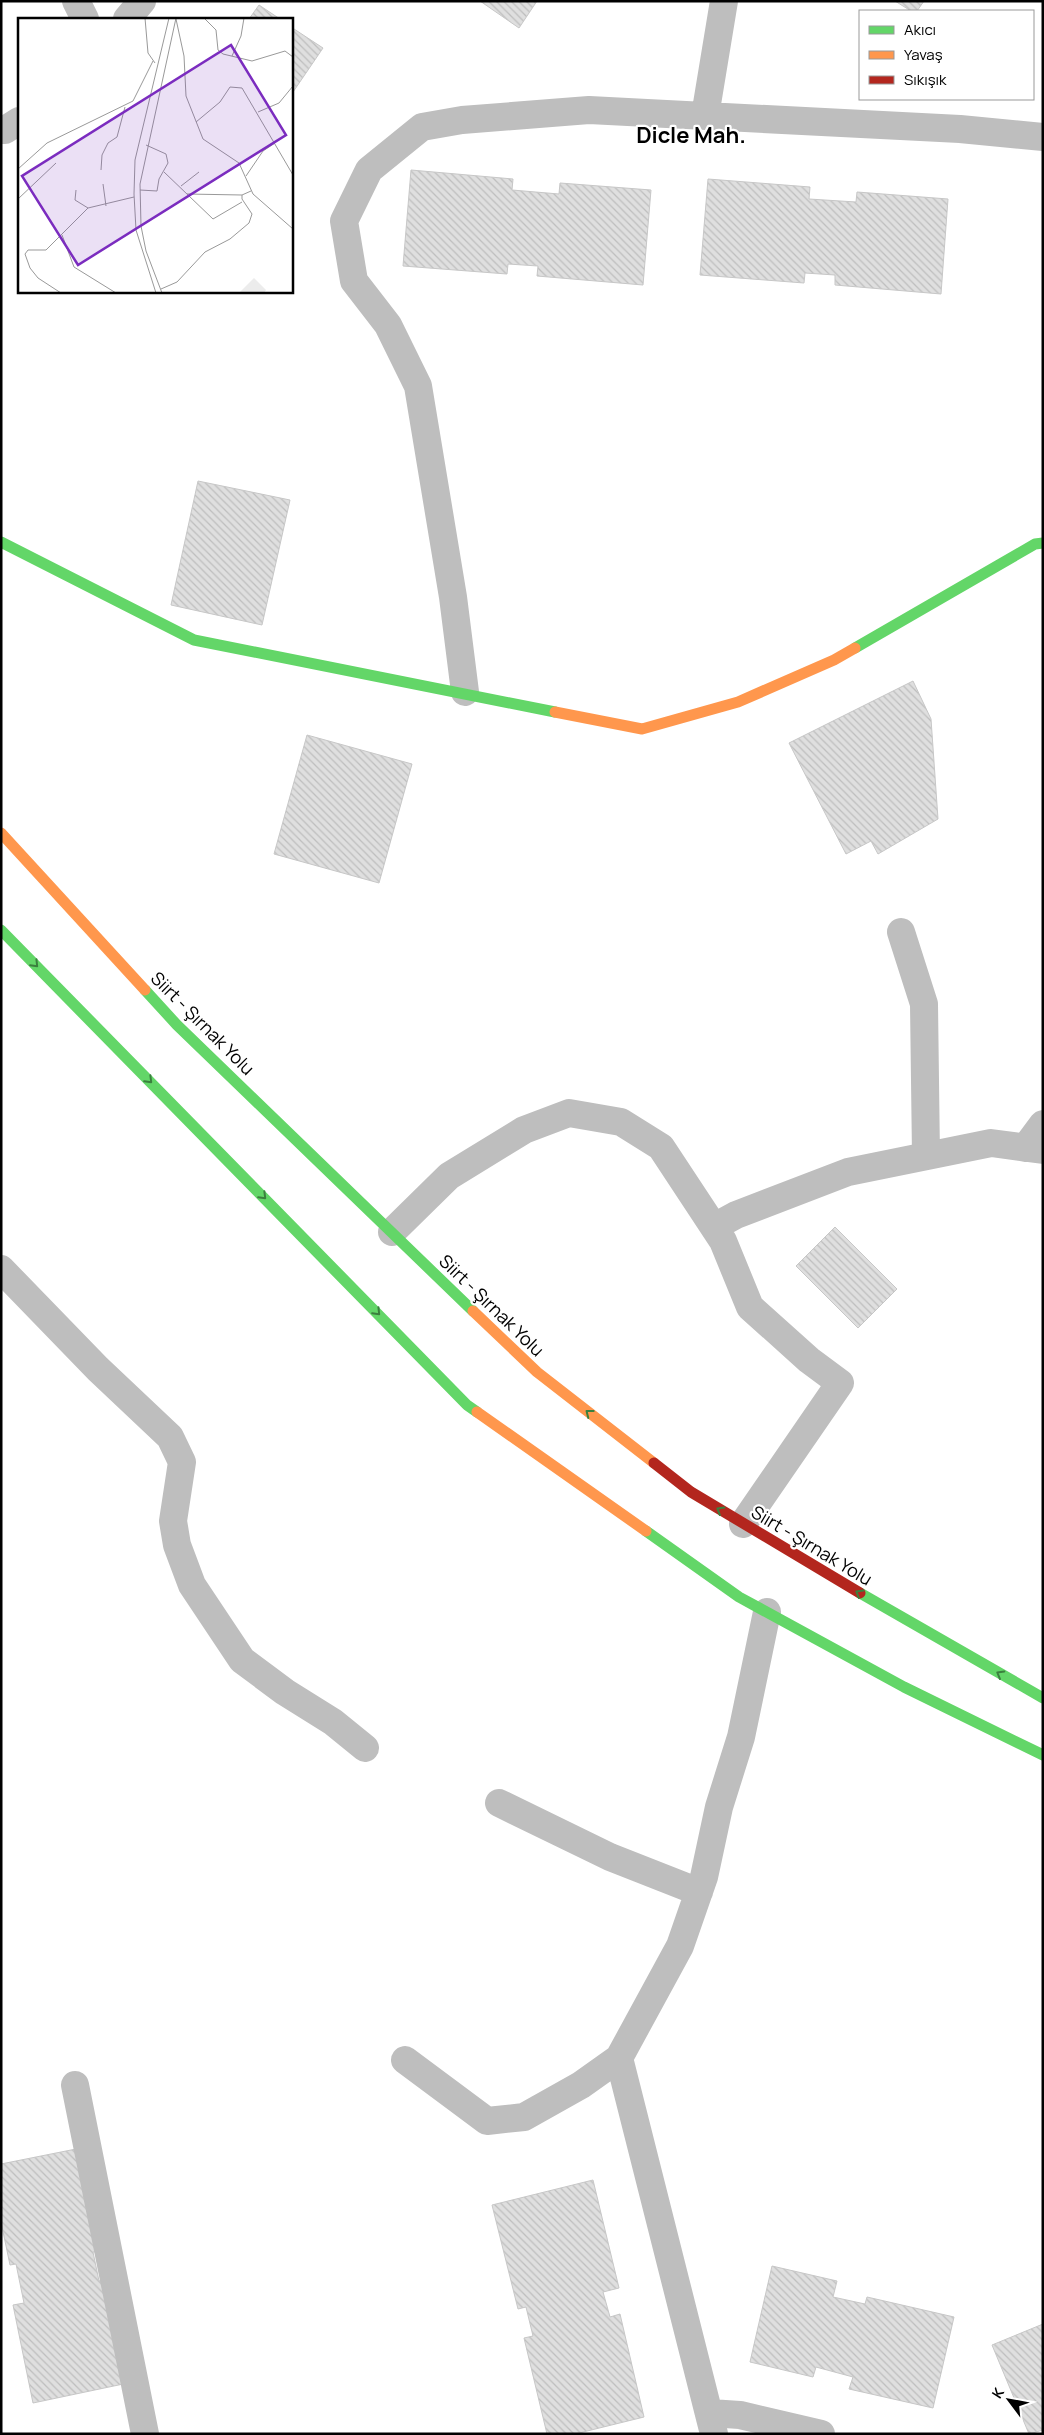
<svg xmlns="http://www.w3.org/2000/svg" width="1044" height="2435" viewBox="0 0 1044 2435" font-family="Manrope,sans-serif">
  <defs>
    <pattern id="building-back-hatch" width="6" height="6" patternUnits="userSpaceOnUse" patternTransform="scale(1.25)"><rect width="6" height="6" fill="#dfdfdf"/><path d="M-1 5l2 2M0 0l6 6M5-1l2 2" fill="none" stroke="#bebebe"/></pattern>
  </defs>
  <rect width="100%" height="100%" fill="#fff"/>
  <!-- building -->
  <path fill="url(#building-back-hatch)" stroke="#c7c7c7" d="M480 1H537L519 28Z
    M895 1H924L917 11H911Z
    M259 5 280 19H249Z
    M291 27 323 48 291 95Z
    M411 170 513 179 512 190 559 194 560 183 651 190 643 285 537 276 538 266 508 264 507 274 403 266Z
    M708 179 810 187 809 199 856 202 857 192 948 199 941 294 835 285V275L805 273 804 283 700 275Z
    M198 481 290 500 262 625 171 605Z
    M913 681 931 719 938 819 878 854 871 841 846 854 789 743Z
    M307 735 412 764 379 883 274 854Z
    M835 1227 897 1289 858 1328 796 1266Z
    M81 2148 102 2251 93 2252 99 2281 107 2279 128 2383 33 2403 13 2305 24 2303 16 2264 10 2265 1 2222V2164Z
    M593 2180 619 2288 603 2292 610 2317 620 2314 644 2417 575 2434H547L524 2338 533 2336 526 2307 518 2309 492 2205Z
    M772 2266 837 2281 833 2297 865 2304 867 2297 954 2317 933 2408 849 2389 853 2377 816 2367 813 2377 750 2362Z
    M1043 2324V2430L1029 2434 992 2345Z"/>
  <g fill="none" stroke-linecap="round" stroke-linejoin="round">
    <!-- street -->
    <path stroke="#bebebe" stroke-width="28" d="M76 1 85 19
      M127 19 142 1
      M705 116 724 1
      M1 130H5L19 121
      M465 692 453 597 418 386 388 325 354 281 344 221 369 170 422 127 462 120 589 110 960 129 1043 137
      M901 932 924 1004 926 1156
      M1025 1148 1043 1124
      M714 1227 736 1215 848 1172 991 1143 1043 1150
      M392 1232 449 1176 524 1130 569 1113 621 1122 661 1147 723 1241 750 1307 809 1360 840 1383 743 1524
      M1 1269 98 1369 170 1437 182 1462 173 1521 177 1545 192 1585 242 1660 285 1692 333 1722 365 1748
      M499 1803 610 1857 699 1892
      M619 2058 714 2434
      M405 2060 487 2121 524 2117 581 2085 619 2058 680 1946 704 1877 719 1807 741 1737 767 1612
      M75 2085 145 2434
      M710 2413 740 2415 821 2434"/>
    <!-- fast -->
    <path stroke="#63d668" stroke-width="11" d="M1 542 194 640 555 712
      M855 648 1035 544 1043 543
      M1 930 467 1405 477 1412
      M145 990 177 1025 473 1311
      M646 1531 739 1597 904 1687 1043 1755
      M860 1593 1043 1698"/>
    <!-- slow -->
    <path stroke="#ff974d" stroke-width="11" d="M555 712 642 729 738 702 834 660 855 648
      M1 833 145 990
      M473 1311 537 1372 654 1463
      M477 1412 646 1531"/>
    <!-- jam -->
    <path stroke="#b3261e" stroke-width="11" d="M654 1463 691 1492 860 1593"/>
  </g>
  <!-- one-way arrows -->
  <defs><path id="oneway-chevron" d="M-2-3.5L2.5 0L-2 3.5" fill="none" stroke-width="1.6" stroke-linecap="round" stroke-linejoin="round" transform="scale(1.25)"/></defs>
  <g stroke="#3b803e">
    <use href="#oneway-chevron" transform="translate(35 964) rotate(46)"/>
    <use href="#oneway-chevron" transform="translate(149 1080) rotate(45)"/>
    <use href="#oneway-chevron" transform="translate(263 1196) rotate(45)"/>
    <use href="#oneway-chevron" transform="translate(377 1312) rotate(46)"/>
    <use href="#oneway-chevron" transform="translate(589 1413) rotate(-142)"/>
    <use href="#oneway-chevron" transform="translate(720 1510) rotate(-149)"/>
    <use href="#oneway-chevron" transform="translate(859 1593) rotate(-149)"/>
    <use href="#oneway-chevron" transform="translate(1000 1674) rotate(-150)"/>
  </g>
  <g text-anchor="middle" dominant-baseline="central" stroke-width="4.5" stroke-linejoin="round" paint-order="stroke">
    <!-- street labels -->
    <g font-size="18" fill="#000" stroke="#fff">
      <text transform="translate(203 1023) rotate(45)">Siirt - Şırnak Yolu</text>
      <text transform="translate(492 1305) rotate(44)">Siirt - Şırnak Yolu</text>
      <text transform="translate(812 1545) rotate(31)">Siirt - Şırnak Yolu</text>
    </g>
    <!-- district labels -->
    <g font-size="22" font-weight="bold" fill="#000" stroke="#fff">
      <text x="691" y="135">Dicle Mah.</text>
    </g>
  </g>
  <!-- overview -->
  <g transform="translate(18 18)">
    <rect width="275" height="275" fill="#fff"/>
    <path d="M236 260 248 272 246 275H221Z" fill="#ececec"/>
    <path fill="none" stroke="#999" stroke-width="1" d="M127 0 130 35 137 45M186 0 198 12 200 32 205 36 234 43 267 33 275 39M158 1 166 38 168 78 185 121 221 145 235 176 275 211M214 38 223 18 226 0M240 94 261 85 275 68M178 104 202 84 212 69 224 70 275 157M0 151 29 125 115 83 135 43M83 152 84 137 90 125 99 119 107 89M146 154 195 201 224 184M228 158 245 133 257 125M85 166 88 188M163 168 181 154M58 172 57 182 70 190 116 179M122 172 139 173 141 161 150 145 148 136 128 127M169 176 224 177M0 181 38 145M44 217 56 249 98 275M143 271 159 264 187 234 212 221 231 205 234 196 224 181V177L233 173M43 275 20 260 12 250 7 236 10 232H28L70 190M138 275 118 212 116 176 117 142 151 0M144 275 128 233 123 208 122 166 158 0"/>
    <path fill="#7b2cbf" fill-opacity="0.15" stroke="#7b2cbf" stroke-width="2.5" d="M213 27 268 117 60 247 4 158Z"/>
    <rect width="275" height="275" fill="none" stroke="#000" stroke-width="2.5"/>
  </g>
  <!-- border -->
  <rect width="1044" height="2435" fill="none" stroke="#000000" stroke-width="5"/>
  <!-- legend -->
  <rect x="859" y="10" width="175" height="90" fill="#ffffff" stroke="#999999"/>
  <rect x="869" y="26" width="25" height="8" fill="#63d668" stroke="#999999"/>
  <text x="904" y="35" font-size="15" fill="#000000">Akıcı</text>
  <rect x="869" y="51" width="25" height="8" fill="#ff974d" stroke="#999999"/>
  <text x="904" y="60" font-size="15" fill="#000000">Yavaş</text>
  <rect x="869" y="76" width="25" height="8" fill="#b3261e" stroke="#999999"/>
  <text x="904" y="85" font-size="15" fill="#000000">Sıkışık</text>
  <!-- north arrow -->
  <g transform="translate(1009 2400) rotate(302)" stroke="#ffffff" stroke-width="4" paint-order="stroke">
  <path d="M0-4L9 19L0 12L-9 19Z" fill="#000000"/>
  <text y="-8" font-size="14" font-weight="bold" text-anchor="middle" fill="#000000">K</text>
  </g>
</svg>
